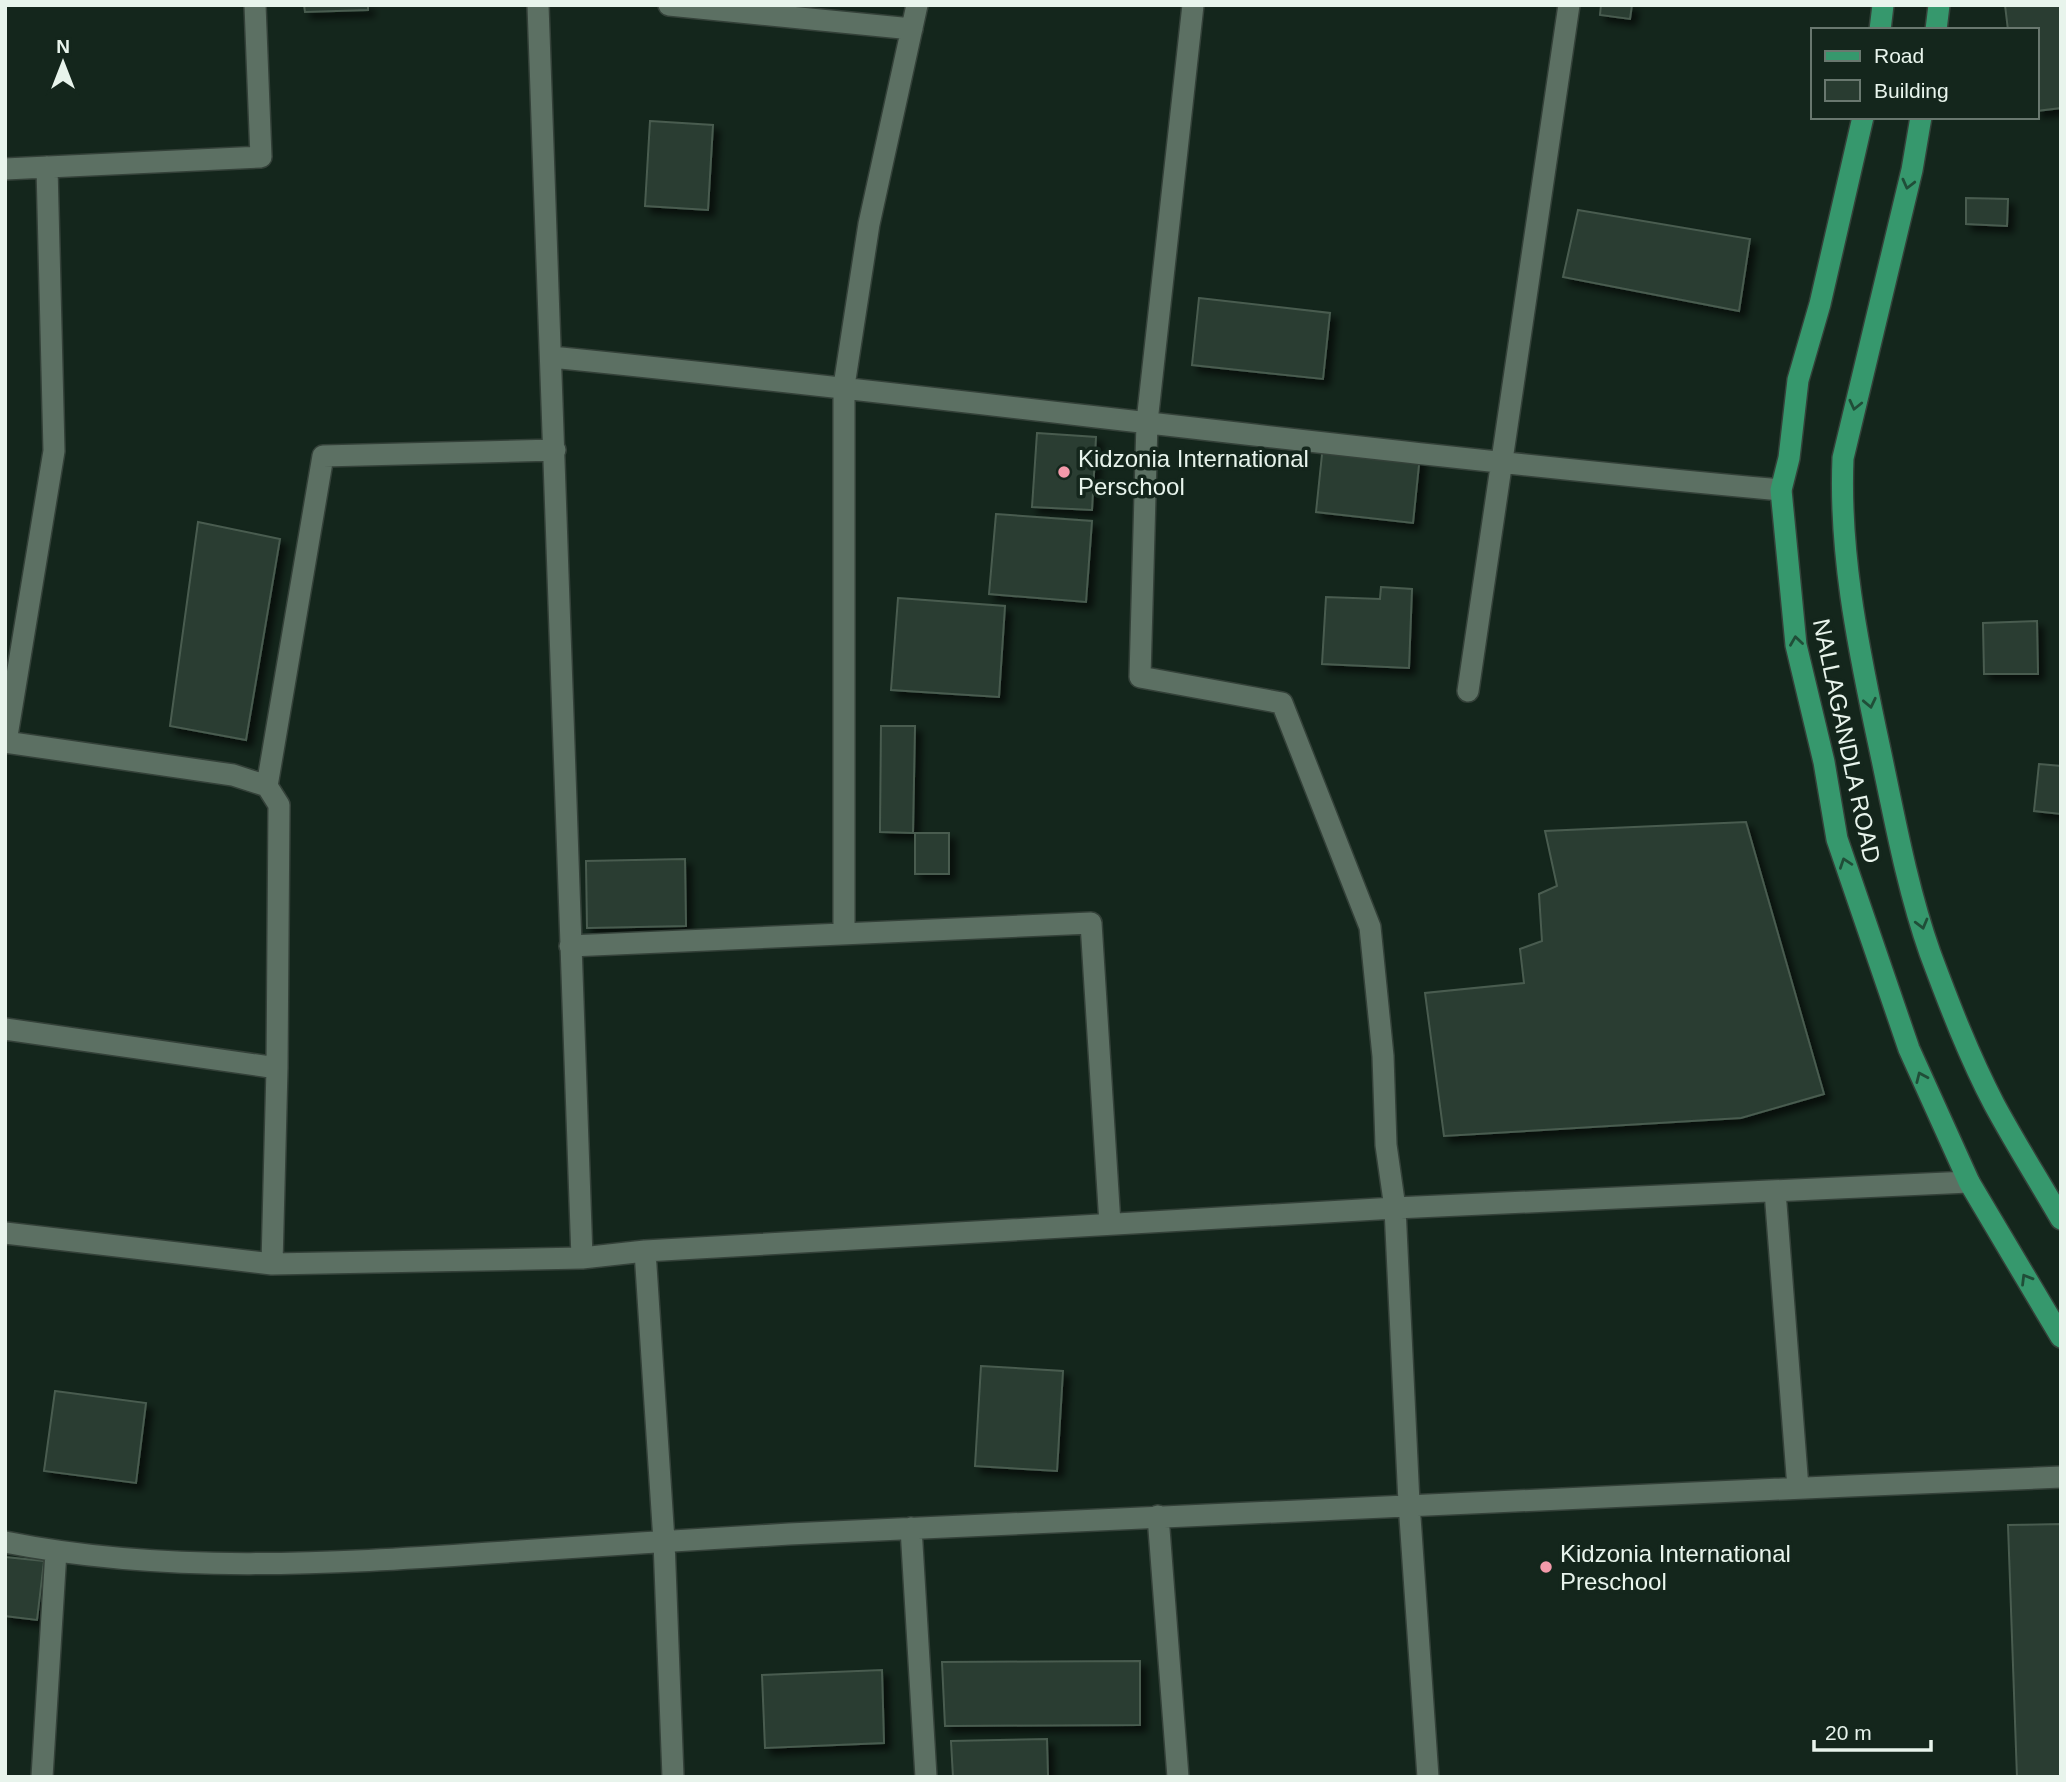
<svg xmlns="http://www.w3.org/2000/svg" width="2066" height="1782" viewBox="0 0 2066 1782" font-family="Arial,sans-serif">
  <defs>
    <filter id="shadow"><feDropShadow dx="6" dy="6" stdDeviation="3.5" flood-color="#0009"/></filter>
  </defs>
  <rect width="100%" height="100%" fill="#14261c"/>
  <!-- building -->
  <path fill="#293c31" stroke="#495c50" stroke-width="2" filter="url(#shadow)" d="M304 5H368V10L305 12Z
    M1601 5H1632L1630 19 1600 15Z
    M2005 5H2061V108L2036 111V30H2008Z
    M650 121 713 125 708 210 645 206Z
    M1966 198 2008 199 2007 226 1966 224Z
    M1578 210 1750 239 1739 311 1563 277Z
    M1199 298 1330 313 1323 379 1192 365Z
    M1037 433 1096 437 1092 510 1032 507Z
    M1323 445 1420 455 1413 523 1316 512Z
    M996 514 1092 521 1086 602 989 594Z
    M198 522 280 539 246 740 170 726Z
    M1381 587 1412 589 1409 668 1322 664 1326 597 1380 599Z
    M898 598 1005 606 999 697 891 690Z
    M2037 621 2038 674H1984L1983 623Z
    M881 726H915L913 833 880 832Z
    M2039 764 2061 766V814L2034 811Z
    M1746 822 1824 1094 1741 1118 1444 1136 1425 993 1524 983 1520 949 1542 941 1539 894 1557 886 1545 831Z
    M915 833H949V874H915Z
    M685 859 686 926 587 928 586 861Z
    M981 1366 1063 1371 1057 1471 975 1466Z
    M55 1391 146 1403 136 1483 44 1471Z
    M2061 1524V1777H2017L2008 1525Z
    M5 1557 44 1561 37 1620 5 1616Z
    M1140 1661V1725L945 1726 942 1662Z
    M882 1670 884 1743 765 1748 762 1675Z
    M1047 1739 1048 1777H953L951 1741Z"/>
  <g fill="none" stroke-linecap="round" stroke-linejoin="round">
    <!-- minor casing -->
    <g stroke="#344139" stroke-width="24">
      <path id="minor" d="M538 5 582 1258
        M669 5 912 29
        M1193 5 1147 422 1140 677 1282 703 1370 927 1383 1056 1386 1145 1395 1208 1409 1503 1428 1777
        M5 169 261 157 255 5
        M551 357C962 398 1371 453 1781 490
        M1468 691 1569 5
        M5 742 233 775 267 786 279 805 277 1068 272 1264
        M6 742 54 451 47 167
        M267 786 323 456 555 450
        M844 934V386L869 224 917 5
        M570 946 1091 923 1110 1224
        M5 1029 277 1068
        M1775 1191 1798 1488
        M5 1233 272 1264 582 1258 645 1251 1395 1208 1969 1182
        M645 1251 664 1541 673 1777
        M1158 1516 1178 1777
        M911 1528 926 1777
        M5 1542C165 1574 329 1564 490 1553 590 1546 689 1540 789 1534 1213 1512 1637 1495 2061 1477
        M42 1777 56 1551"/>
    </g>
    <!-- major casing -->
    <g stroke="#344139" stroke-width="24">
      <path id="major" d="M1880 30 1883 5
        M1936 30 1939 5
        M1863 117 1820 304 1798 380 1789 458 1781 490 1796 645 1824 762 1837 839 1909 1049 1969 1182 2061 1337
        M1921 117 1912 170 1843 458C1839 550 1857 641 1876 731 1892 804 1905 882 1930 953 1949 1004 1969 1056 1994 1104 2015 1143 2039 1181 2061 1219"/>
    </g>
    <!-- minor -->
    <use href="#minor" stroke="#5c7063" stroke-width="21"/>
    <!-- major -->
    <use href="#major" stroke="#36986d" stroke-width="21"/>
  </g>
  <!-- one-way arrows -->
  <defs><path id="oneway-chevron" d="M-2-3.5L2.5 0L-2 3.5" fill="none" stroke-width="1.6" stroke-linecap="round" stroke-linejoin="round" transform="scale(1.75)"/></defs>
  <g stroke="#204e38">
    <use href="#oneway-chevron" transform="translate(1908 184) rotate(104)"/>
    <use href="#oneway-chevron" transform="translate(1855 405) rotate(103)"/>
    <use href="#oneway-chevron" transform="translate(1796 641) rotate(-98)"/>
    <use href="#oneway-chevron" transform="translate(1870 703) rotate(78)"/>
    <use href="#oneway-chevron" transform="translate(1845 863) rotate(-109)"/>
    <use href="#oneway-chevron" transform="translate(1922 924) rotate(75)"/>
    <use href="#oneway-chevron" transform="translate(1921 1077) rotate(-114)"/>
    <use href="#oneway-chevron" transform="translate(2026 1279) rotate(-121)"/>
  </g>
  <!-- markers -->
  <g fill="#f39aaa" stroke="#14261c" stroke-width="2.5">
    <circle cx="1064" cy="472" r="7"/>
    <circle cx="1546" cy="1567" r="7"/>
  </g>
  <g text-anchor="middle" dominant-baseline="central" stroke-width="7" stroke-linejoin="round" paint-order="stroke">
    <!-- poi labels -->
    <g font-size="24" fill="#e8f4ec" stroke="#14261c" text-anchor="start">
      <text x="1078" y="458">Kidzonia International<tspan x="1078" dy="28">Perschool</tspan></text>
      <text x="1560" y="1553">Kidzonia International<tspan x="1560" dy="28">Preschool</tspan></text>
    </g>
    <!-- street labels -->
    <g font-size="24" fill="#e8f4ec" stroke="#14261c">
      <text transform="translate(1847 741) rotate(78)">NALLAGANDLA ROAD</text>
    </g>
  </g>
  <!-- border -->
  <rect width="2066" height="1782" fill="none" stroke="#e8f4ec" stroke-width="14"/>
  <!-- legend -->
  <rect x="1811" y="28" width="228" height="91" fill="#14261c" stroke="#69786f" stroke-width="2"/>
  <rect x="1825" y="51" width="35" height="10" fill="#36986d" stroke="#69786f" stroke-width="2"/>
  <text x="1874" y="63" font-size="21" fill="#e8f4ec">Road</text>
  <rect x="1825" y="80" width="35" height="21" fill="#293c31" stroke="#69786f" stroke-width="2"/>
  <text x="1874" y="98" font-size="21" fill="#e8f4ec">Building</text>
  <!-- north arrow -->
  <g transform="translate(63 63)" stroke="#14261c" stroke-width="5" paint-order="stroke">
  <path d="M0-5L12 26L0 18L-12 26Z" fill="#e8f4ec"/>
  <text y="-10" font-size="19" font-weight="bold" text-anchor="middle" fill="#e8f4ec">N</text>
  </g>
  <!-- scale -->
  <path d="M1814 1740v10h117v-10" fill="none" stroke="#e8f4ec" stroke-width="3.5"/>
  <text x="1825" y="1740" font-size="21" fill="#e8f4ec" stroke="#14261c" stroke-width="5" paint-order="stroke">20 m</text>
</svg>
